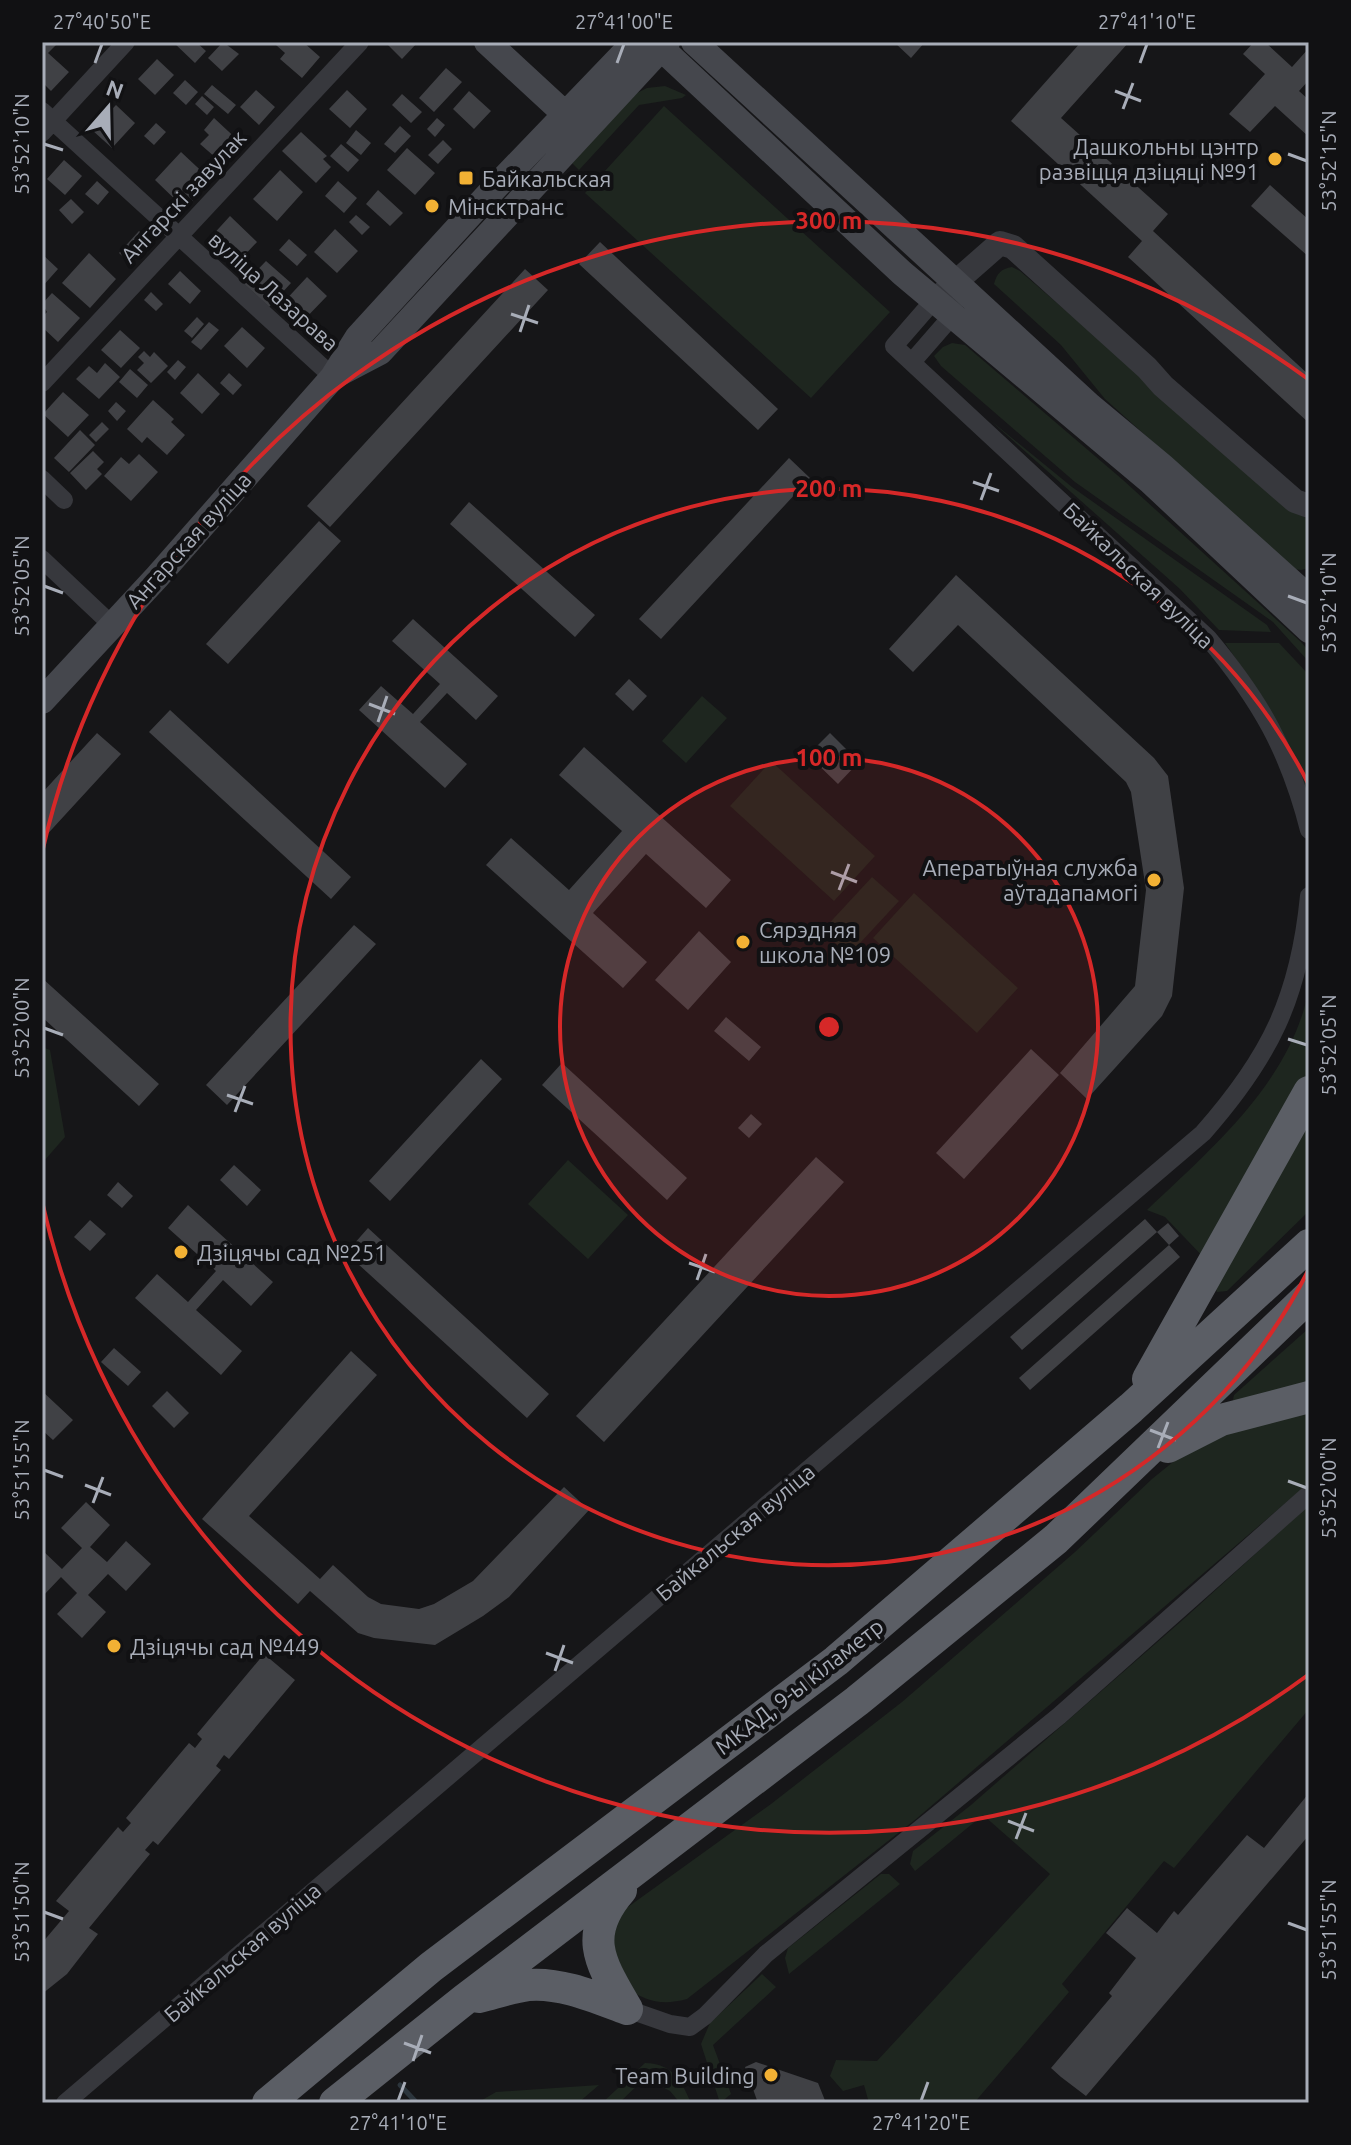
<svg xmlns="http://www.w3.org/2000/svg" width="1351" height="2145" viewBox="0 0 1351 2145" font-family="Ubuntu,sans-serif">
  <rect width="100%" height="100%" fill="#161618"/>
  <!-- green -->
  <path fill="#1e261f" d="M665 86 686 95 682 98 639 105 579 170 572 163 633 95 647 88Z
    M664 106 890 312 811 398 585 193Z
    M1012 267 1020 271 1309 521V568L1301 570 1294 569 1105 399 1061 345 994 284C997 273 1001 269 1012 267Z
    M952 343 965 345 1123 480 1301 642 1309 651V662L1273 622 1075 482 941 366 934 356 943 347Z
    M990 420 1072 487 1267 625 1271 632 1219 630 1180 589Z
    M1225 643H1279L1309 675V797C1290 741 1259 692 1225 643Z
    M702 696 727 718 686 763 662 741Z
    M771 761 875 856 834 901 730 806Z
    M872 877 899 901 849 955 822 931Z
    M914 893 1018 988 977 1033 873 938Z
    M1309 988V1080L1208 1262 1165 1217 1147 1210C1212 1148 1292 1081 1309 988Z
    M42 1047 50 1050 65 1137 44 1161 42 1160Z
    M1309 1112V1211L1227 1291 1217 1292 1216 1289Z
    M568 1160 628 1215 588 1259 528 1204Z
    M1309 1328V1385L1236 1403 1233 1400 1234 1395Z
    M1309 1408V1483L916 1819 687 1999C661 2006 646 2001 624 1987L606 1929 621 1912 771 1804 902 1702 1075 1552 1152 1479 1194 1445Z
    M1309 1505V1709L1174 1868 1164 1861 1062 1984 1069 1992 974 2103H869L864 2085 843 2091 830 2076 836 2060 877 2061 1050 1874 983 1815 915 1871 910 1864 913 1851 971 1805 1186 1617Z
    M881 1874H889L900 1884 789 1974 785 1958 788 1948Z
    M762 1974 776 1987 713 2045 731 2094 720 2103 701 2044 710 2023Z
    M645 2063C673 2064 681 2080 691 2103H680L670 2091 645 2078 619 2103H602Z
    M599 2085 578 2103H477L496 2092Z"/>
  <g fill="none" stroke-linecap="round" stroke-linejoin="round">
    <!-- stream -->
    <path stroke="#2c353c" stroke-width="5" d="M400 2085 417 2103"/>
  </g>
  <!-- building -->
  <path fill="#404145" d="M42 42H59L48 53 69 72 51 91 42 82Z
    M173 42H196L206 51 195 63Z
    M223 42 239 54 222 71 208 58Z
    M279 42H288L292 45 295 42H303L320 57 302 78 280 59 285 53 276 45Z
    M385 42H418L402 59Z
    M894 42H925L911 58Z
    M1081 42H1129L1061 118 1168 214 1153 231 1309 375V423L1128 257 1142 241 1011 121Z
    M1254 42H1265L1292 67 1309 48V80L1299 91 1309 100V137L1275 106 1250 132 1229 114 1265 74 1243 54Z
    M157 59 174 75 155 95 138 79Z
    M446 68 462 82 434 112 419 98Z
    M185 80 198 92 186 105 173 93Z
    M212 85 236 105 228 114 204 94Z
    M256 90 275 107 259 125 240 107Z
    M347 90 367 109 350 128 329 109Z
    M469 91 491 111 474 129 453 109Z
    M402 94 422 112 411 123 392 105Z
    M202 96 214 107 207 115 195 104Z
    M116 105 135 123 112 148 92 130Z
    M214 118 242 144 223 164 200 144 209 135 204 130Z
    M437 118 445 125 435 137 427 129Z
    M156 123 166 132 154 145 144 136Z
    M400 126 411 136 395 153 384 144Z
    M356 130 371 143 361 155 346 143Z
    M301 132 327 156 323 159 331 167 316 183 282 151Z
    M443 140 452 149 438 164 428 155Z
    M341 144 359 160 348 172 330 156Z
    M407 148 435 173 415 195 387 170Z
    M181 152 211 180 185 209 155 180Z
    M64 160 82 176 65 195 47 179Z
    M280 170 303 192 277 221 253 199Z
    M97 181 109 192 98 205 85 194Z
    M338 181 357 198 344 213 325 196Z
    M1270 185 1309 220V257L1251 206Z
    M378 190 403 213 390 226 366 204Z
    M71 199 84 212 72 224 59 210Z
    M356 215 370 227 362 235 349 222Z
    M230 216 257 242 237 263 210 238Z
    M335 229 358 251 337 273 314 252Z
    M139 231 151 242 131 264 119 253Z
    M289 239 307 255 297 266 279 250Z
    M600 242 778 409 758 430 579 264Z
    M89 253 116 279 90 308 62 283Z
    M42 254 58 269 42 287Z
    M266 261 291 283 269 307 244 284Z
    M525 269 548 290 330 527 307 506Z
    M180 271 201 291 190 304 168 284Z
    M307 277 327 296 301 323 281 305Z
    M151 292 163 304 156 311 144 300Z
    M52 293 80 318 58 342 42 327V317L47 312 42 304Z
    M197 317 204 324 192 338 184 331Z
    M209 322 219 330 201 350 191 342Z
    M242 327 265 348 247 368 224 346Z
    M120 330 140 348 121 368 101 350Z
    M144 351 150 357 154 352 168 366 151 383 137 370 144 363 138 357Z
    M178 360 186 367 175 380 167 372Z
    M105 363 120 377 99 399 76 379 89 366 97 373Z
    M130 369 148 385 137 398 119 382Z
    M198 373 220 394 202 414 180 393Z
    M229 373 242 385 233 395 220 383Z
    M63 392 89 415 68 437 43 414Z
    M153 400 174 419 171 422 185 435 167 455 147 437 142 443 127 429Z
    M116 402 126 411 117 421 108 411Z
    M102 422 109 429 96 442 89 435Z
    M80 430 95 445 69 472 54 458Z
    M93 451 104 462 97 469 102 474 86 490 70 473Z
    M139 454 158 472 131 501 104 476 121 457 129 464Z
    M789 458 810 478 661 639 639 619Z
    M469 502 595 615 575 637 450 524Z
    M319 521 341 541 228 664 206 644Z
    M956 575 1154 758 1168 776 1184 888 1172 996 1162 1016 1087 1099 1060 1073 1135 986 1146 890 1131 792 1126 782 958 625 913 672 889 649Z
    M413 619 498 696 476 720 447 693 420 722 467 764 445 788 359 710 381 686 413 714 440 684 392 641Z
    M629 679 647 696 633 711 615 694Z
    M170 710 351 877 331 899 149 732Z
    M97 733 121 754 42 840V793Z
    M830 733 859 762 838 784 808 755Z
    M584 747 731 880 706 908 646 854 593 913 647 962 623 988 486 865 511 838 569 890 622 831 559 775Z
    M354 925 376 944 227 1105 206 1085Z
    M699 931 731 962 688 1010 655 980Z
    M42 978 159 1084 139 1106 42 1017Z
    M726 1017 761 1047 749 1061 714 1031Z
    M1031 1049 1059 1075 964 1179 936 1153Z
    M481 1059 502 1079 390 1201 369 1181Z
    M562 1063 687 1178 667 1200 542 1085Z
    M751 1114 762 1124 749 1138 738 1128Z
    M816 1157 844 1182 604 1442 576 1416Z
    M234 1165 261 1190 247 1206 220 1180Z
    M118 1182 133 1196 122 1208 107 1195Z
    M188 1205 273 1282 251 1306 223 1280 196 1310 242 1351 221 1375 135 1298 157 1274 188 1302 216 1271 168 1228Z
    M1145 1219 1157 1232 1022 1350 1010 1337Z
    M90 1220 106 1234 90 1251 74 1237Z
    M1168 1223 1179 1236 1169 1245 1157 1232Z
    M368 1228 549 1394 527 1418 346 1253Z
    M1169 1245 1180 1257 1030 1390 1019 1378Z
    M114 1348 141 1372 128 1386 101 1362Z
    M351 1351 377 1375 249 1516 320 1579 333 1565 368 1597 381 1604 419 1609 434 1604 473 1581 564 1487 589 1510 509 1597 483 1616 435 1645 374 1638 358 1633 310 1591 298 1604 202 1519Z
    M42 1391 73 1420 53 1440 42 1430Z
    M167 1391 189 1413 174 1428 152 1406Z
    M86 1502 110 1525 90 1547 107 1562 126 1541 151 1564 126 1591 108 1574 88 1595 106 1612 82 1638 57 1614 77 1593 61 1577 42 1597V1550L62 1569 82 1548 61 1528Z
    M264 1654 295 1680 229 1759 224 1755 221 1759 216 1766 221 1770 158 1845 153 1841 145 1850 150 1854 89 1928 98 1934 67 1974 42 1994V1943L69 1911 56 1901 118 1827 123 1832 131 1823 126 1818 189 1743 195 1748 202 1739 197 1734Z
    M1309 1793V1835L1086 2096 1061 2077 1051 2068 1112 1996 1109 1993 1136 1958 1106 1933 1127 1908 1157 1933 1174 1911 1178 1915 1247 1835 1264 1848Z
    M756 2062 818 2083 826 2103H758L745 2067Z"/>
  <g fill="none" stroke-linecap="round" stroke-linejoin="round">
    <!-- minor -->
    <path stroke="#37383d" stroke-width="18" d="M42 111 333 377
      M42 133 126 42
      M934 300 894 346 1208 638C1260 700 1289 751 1309 830
      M912 362 952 316 954 304
      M42 383 360 42
      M42 479 64 500
      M42 559 112 625
      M627 2009 670 2024 690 2027 705 2016 766 1954 1059 1716 1309 1494
      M65 2103 1203 1133C1270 1057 1299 998 1309 896"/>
    <!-- tertiary -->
    <path stroke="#37383d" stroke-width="24" d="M942 294 1000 243 1013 247 1147 368 1163 386 1295 501 1309 506"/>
    <!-- secondary -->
    <path stroke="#45474d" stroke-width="26" d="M487 42 579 127
      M660 42 662 49 902 273 1150 481 1309 630
      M694 42 1090 406 1162 466 1309 598
      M336 375 380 352 667 42
      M42 701 157 577 333 377 358 337 488 195 635 42"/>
    <!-- trunk -->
    <path stroke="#5b5e65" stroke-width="32" d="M1148 1379 1309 1092
      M1168 1447 1221 1420 1309 1397
      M621 1890C581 1936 601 1964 627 2009
      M479 1997C495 1993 512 1987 528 1985 562 1982 597 1998 627 2009
      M268 2103 431 1967 836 1661 1131 1408 1309 1245
      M335 2103 464 2000 857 1701 1056 1539 1309 1296"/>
  </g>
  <!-- ticks -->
  <path fill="none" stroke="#a8adb8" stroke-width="3" d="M95 63 102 44M617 63 624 44M1140 63 1147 44M1115 91 1141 101M1123 109 1133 83M44 144 63 150M1288 154 1307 161M511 314 538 323M520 332 529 305M973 482 999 491M981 500 991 473M44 586 63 593M1288 596 1307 603M369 704 395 714M378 722 387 696M831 872 857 882M839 890 849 864M44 1028 63 1035M1288 1039 1307 1045M227 1095 253 1104M235 1112 245 1086M689 1263 715 1272M697 1280 706 1254M1150 1430 1176 1440M1158 1448 1168 1422M44 1470 63 1477M1288 1481 1307 1488M85 1485 111 1495M93 1503 103 1477M546 1653 573 1663M555 1671 564 1645M1008 1821 1034 1831M1016 1839 1026 1813M44 1912 63 1919M1288 1923 1307 1930M404 2043 431 2053M413 2061 422 2035M398 2101 405 2082M921 2101 928 2082"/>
  <!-- distance rings -->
  <circle cx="829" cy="1027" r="269" fill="#d62828" fill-opacity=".12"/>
  <g fill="none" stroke="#d62828" stroke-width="4">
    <circle cx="829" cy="1027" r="269"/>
    <path d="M1308 1271A538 538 0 1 1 1308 783"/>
    <path d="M1308 1675A806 806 0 0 1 42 1201M42 853A806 806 0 0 1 1308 379"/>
  </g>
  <!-- markers -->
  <g fill="#f2b134" stroke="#111113" stroke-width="3">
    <circle cx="1275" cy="159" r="8"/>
    <rect x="458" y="170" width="16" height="16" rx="4"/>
    <circle cx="432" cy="206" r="8"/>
    <circle cx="1154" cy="880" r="8"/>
    <circle cx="743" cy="942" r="8"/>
    <circle cx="181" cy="1252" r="8"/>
    <circle cx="114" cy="1646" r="8"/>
    <circle cx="771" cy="2075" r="8"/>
  </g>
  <g text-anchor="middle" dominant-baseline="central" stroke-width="8" stroke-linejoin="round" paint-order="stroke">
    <!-- poi labels -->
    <g font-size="22" fill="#a8adb8" stroke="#111113" text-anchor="start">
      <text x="1259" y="146" text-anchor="end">Дашкольны цэнтр<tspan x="1259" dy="25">развіцця дзіцяці №91</tspan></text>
      <text x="482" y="178">Байкальская</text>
      <text x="448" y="206">Мінсктранс</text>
      <text x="1138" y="867" text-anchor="end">Аператыўная служба<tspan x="1138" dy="25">аўтадапамогі</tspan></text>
      <text x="759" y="929">Сярэдняя<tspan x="759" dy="25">школа №109</tspan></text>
      <text x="197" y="1252">Дзіцячы сад №251</text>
      <text x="130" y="1646">Дзіцячы сад №449</text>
      <text x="755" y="2075" text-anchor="end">Team Building</text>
    </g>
    <!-- street labels -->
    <g font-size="22" fill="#a8adb8" stroke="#111113">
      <text transform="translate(183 196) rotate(-47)">Ангарскі завулак</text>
      <text transform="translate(274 291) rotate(42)">вуліца Лазарава</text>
      <text transform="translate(188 540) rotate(-48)">Ангарская вуліца</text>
      <text transform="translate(1139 575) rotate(44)">Байкальская вуліца</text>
      <text transform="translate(735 1532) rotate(-40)">Байкальская вуліца</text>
      <text transform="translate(799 1686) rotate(-38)">МКАД, 9-ы кіламетр</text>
      <text transform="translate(242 1952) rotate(-41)">Байкальская вуліца</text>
    </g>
  </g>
  <circle cx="829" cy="1027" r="12" fill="#d62828" stroke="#111113" stroke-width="4"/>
  <g font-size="24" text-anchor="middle" font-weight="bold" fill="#d62828" stroke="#111113" stroke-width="8" stroke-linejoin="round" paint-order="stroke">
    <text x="829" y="229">300 m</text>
    <text x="829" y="497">200 m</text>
    <text x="829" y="766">100 m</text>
  </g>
  <!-- border -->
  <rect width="1351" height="2145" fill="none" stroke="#111113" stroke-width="88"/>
  <!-- north arrow -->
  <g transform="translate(108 108) rotate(20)" stroke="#111113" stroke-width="6" paint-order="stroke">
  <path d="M0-6L14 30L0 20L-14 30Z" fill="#a8adb8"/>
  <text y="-12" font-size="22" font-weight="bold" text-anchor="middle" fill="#a8adb8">N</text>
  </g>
  <rect x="44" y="44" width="1263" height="2057" fill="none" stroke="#a8adb8" stroke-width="3"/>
  <g font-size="20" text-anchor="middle" fill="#a8adb8">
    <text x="102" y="29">27°40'50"E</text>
    <text x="624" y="29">27°41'00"E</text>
    <text x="1147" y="29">27°41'10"E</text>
    <text transform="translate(22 144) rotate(-90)" y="7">53°52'10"N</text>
    <text transform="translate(1329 161) rotate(-90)" y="7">53°52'15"N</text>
    <text transform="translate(22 586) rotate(-90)" y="7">53°52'05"N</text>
    <text transform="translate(1329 603) rotate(-90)" y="7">53°52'10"N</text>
    <text transform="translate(22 1028) rotate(-90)" y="7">53°52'00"N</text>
    <text transform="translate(1329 1045) rotate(-90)" y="7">53°52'05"N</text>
    <text transform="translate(22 1470) rotate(-90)" y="7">53°51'55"N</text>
    <text transform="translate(1329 1488) rotate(-90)" y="7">53°52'00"N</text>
    <text transform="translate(22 1912) rotate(-90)" y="7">53°51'50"N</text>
    <text transform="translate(1329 1930) rotate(-90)" y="7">53°51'55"N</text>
    <text x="398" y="2130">27°41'10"E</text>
    <text x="921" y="2130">27°41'20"E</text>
  </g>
</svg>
